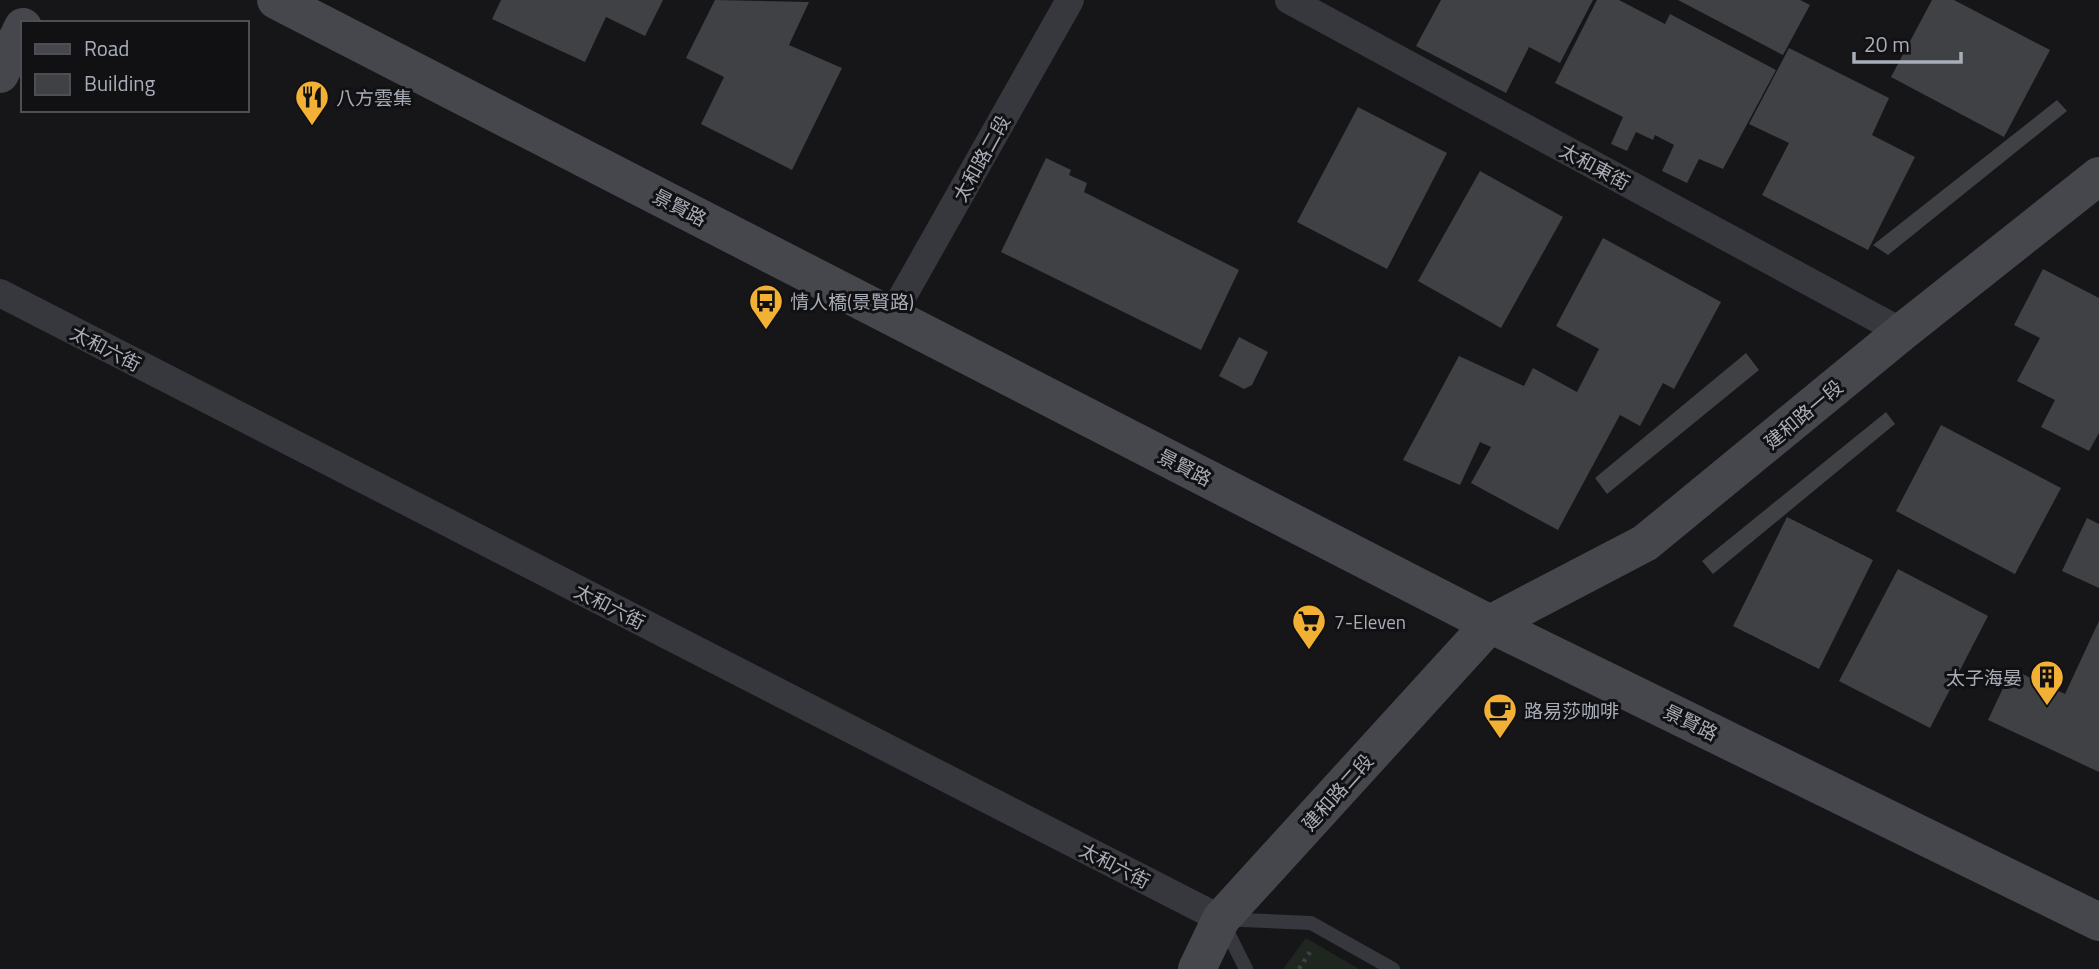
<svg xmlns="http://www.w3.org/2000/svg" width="2099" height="969" viewBox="0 0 2099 969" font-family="'Titillium Web','Noto Sans TC',sans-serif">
  <rect width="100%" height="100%" fill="#161618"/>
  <!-- green -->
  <path fill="#1e261f" d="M1306 938 1359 969H1283Z"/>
  <!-- building -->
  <path fill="#404145" d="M501 0H663L645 36 606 17 585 62 492 19Z
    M715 0 809 2 789 45 842 68 792 170 701 124 724 77 686 58Z
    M1441 0H1593L1560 63 1529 47 1506 93 1416 46Z
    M1597 0H1619L1665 24 1670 14 1776 70 1723 169 1699 159 1687 183 1662 171 1674 145 1655 135 1653 140 1636 132 1627 151 1611 144 1623 117 1555 83Z
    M1678 0H1800L1810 5 1783 55Z
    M1932 0H1954L2050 50 2004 137 1891 77Z
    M1789 48 1889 98 1872 135 1915 157 1868 250 1762 195 1789 143 1749 124Z
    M2057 100 2067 111 1888 255 1873 245Z
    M1358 107 1447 153 1387 269 1297 222Z
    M1046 158 1071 170 1069 175 1087 183 1084 192 1239 270 1201 350 1001 252Z
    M1480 171 1563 217 1501 328 1418 281Z
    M1603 238 1721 302 1674 389 1663 383 1640 426 1620 415 1558 530 1471 483 1491 447 1480 442 1460 485 1403 460 1459 356 1524 386 1533 368 1577 392 1599 349 1556 326Z
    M2043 269 2099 298V433L2089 451 2041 427 2055 400 2017 381 2040 338 2014 325Z
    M1239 337 1268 352 1252 385 1244 389 1219 376Z
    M1746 353 1759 370 1607 494 1595 478Z
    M1886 412 1895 424 1713 574 1702 561Z
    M1941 425 2061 488 2015 574 1896 511Z
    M1787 517 1873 560 1819 669 1733 626Z
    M2087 518 2099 524V588L2062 571Z
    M1898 569 1988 616 1930 728 1839 681Z
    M2099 621V772L1988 720 2012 669 2065 694Z"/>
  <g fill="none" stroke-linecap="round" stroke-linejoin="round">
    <!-- path -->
    <path stroke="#3d3f44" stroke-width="4.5" stroke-dasharray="3.5 5" stroke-linecap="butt" d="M1299 969 1310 952"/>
    <!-- lane -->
    <path stroke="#37383d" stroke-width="14" d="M1246 969 1221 919 1311 923 1393 969"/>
    <!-- street -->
    <path stroke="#37383d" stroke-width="28" d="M1289 0 1902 332
      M0 293 1221 919
      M892 315 1070 0"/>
    <!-- secondary -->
    <path stroke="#45474d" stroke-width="38" d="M276 0 1490 624 2099 922
      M0 74 23 27
      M1197 969 1221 919 1490 624 1645 543 1902 332 2099 176"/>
  </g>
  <!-- icons -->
  <defs>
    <g id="restaurant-pin" transform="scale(1.75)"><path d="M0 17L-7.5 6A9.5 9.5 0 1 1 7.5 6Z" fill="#f2b134" stroke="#111113"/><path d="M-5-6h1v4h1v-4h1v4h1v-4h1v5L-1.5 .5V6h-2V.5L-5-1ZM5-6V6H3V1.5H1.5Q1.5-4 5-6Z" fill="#111"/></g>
    <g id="bus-pin" transform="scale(1.75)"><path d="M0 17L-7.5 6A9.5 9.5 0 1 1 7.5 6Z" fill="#f2b134" stroke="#111113"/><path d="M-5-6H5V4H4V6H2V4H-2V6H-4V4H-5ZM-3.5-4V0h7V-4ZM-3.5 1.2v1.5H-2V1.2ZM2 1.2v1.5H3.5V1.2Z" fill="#111"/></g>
    <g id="supermarket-pin" transform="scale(1.75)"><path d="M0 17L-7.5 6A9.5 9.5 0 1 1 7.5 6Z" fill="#f2b134" stroke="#111113"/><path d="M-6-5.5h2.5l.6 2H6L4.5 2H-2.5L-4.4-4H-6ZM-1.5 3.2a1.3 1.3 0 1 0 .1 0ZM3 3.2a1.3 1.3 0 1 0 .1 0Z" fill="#111"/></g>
    <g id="building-pin" transform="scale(1.75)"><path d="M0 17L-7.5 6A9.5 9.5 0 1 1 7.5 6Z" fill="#f2b134" stroke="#111113"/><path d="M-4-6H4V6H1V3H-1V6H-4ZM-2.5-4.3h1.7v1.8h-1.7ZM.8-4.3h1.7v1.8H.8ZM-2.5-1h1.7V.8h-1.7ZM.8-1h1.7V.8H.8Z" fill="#111"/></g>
    <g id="cafe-pin" transform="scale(1.75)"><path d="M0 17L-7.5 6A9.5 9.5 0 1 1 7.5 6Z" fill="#f2b134" stroke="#111113"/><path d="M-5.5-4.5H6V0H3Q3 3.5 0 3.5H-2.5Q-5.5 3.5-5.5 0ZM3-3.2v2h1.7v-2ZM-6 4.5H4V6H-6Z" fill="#111"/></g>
  </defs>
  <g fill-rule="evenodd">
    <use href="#restaurant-pin" x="312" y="97"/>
    <use href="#bus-pin" x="766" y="301"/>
    <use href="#supermarket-pin" x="1309" y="621"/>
    <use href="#building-pin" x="2047" y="677"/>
    <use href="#cafe-pin" x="1500" y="710"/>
  </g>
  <g text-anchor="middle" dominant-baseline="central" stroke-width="6" stroke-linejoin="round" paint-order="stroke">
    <!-- poi labels -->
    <g font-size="19" fill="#a8adb8" stroke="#111113" text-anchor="start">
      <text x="336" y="97">八方雲集</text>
      <text x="790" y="301">情人橋(景賢路)</text>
      <text x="1334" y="621">7-Eleven</text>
      <text x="2022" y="677" text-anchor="end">太子海晏</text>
      <text x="1524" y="710">路易莎咖啡</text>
    </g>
    <!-- street labels -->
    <g font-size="19" fill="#a8adb8" stroke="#111113">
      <text transform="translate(981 158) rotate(-61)">太和路二段</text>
      <text transform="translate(1595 166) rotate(28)">太和東街</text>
      <text transform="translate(680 207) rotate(27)">景賢路</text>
      <text transform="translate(106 348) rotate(27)">太和六街</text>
      <text transform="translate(1803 414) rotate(-40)">建和路一段</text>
      <text transform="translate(1185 467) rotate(27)">景賢路</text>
      <text transform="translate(610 606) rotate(27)">太和六街</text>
      <text transform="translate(1691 722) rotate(26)">景賢路</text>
      <text transform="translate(1337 792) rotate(-48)">建和路二段</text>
      <text transform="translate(1115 865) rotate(27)">太和六街</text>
    </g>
  </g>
  <!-- legend -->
  <rect x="21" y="21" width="228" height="91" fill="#111113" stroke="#4d4f55" stroke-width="2"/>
  <rect x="35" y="44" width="35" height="10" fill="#45474d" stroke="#4d4f55" stroke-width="2"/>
  <text x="84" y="56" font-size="21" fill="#a8adb8">Road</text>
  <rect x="35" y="74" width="35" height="21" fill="#404145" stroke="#4d4f55" stroke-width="2"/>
  <text x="84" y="91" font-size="21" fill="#a8adb8">Building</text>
  <!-- scale -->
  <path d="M1854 52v10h107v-10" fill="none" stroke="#a8adb8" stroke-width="3.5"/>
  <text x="1864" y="52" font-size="21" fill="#a8adb8" stroke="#111113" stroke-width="5" paint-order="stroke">20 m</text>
</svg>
